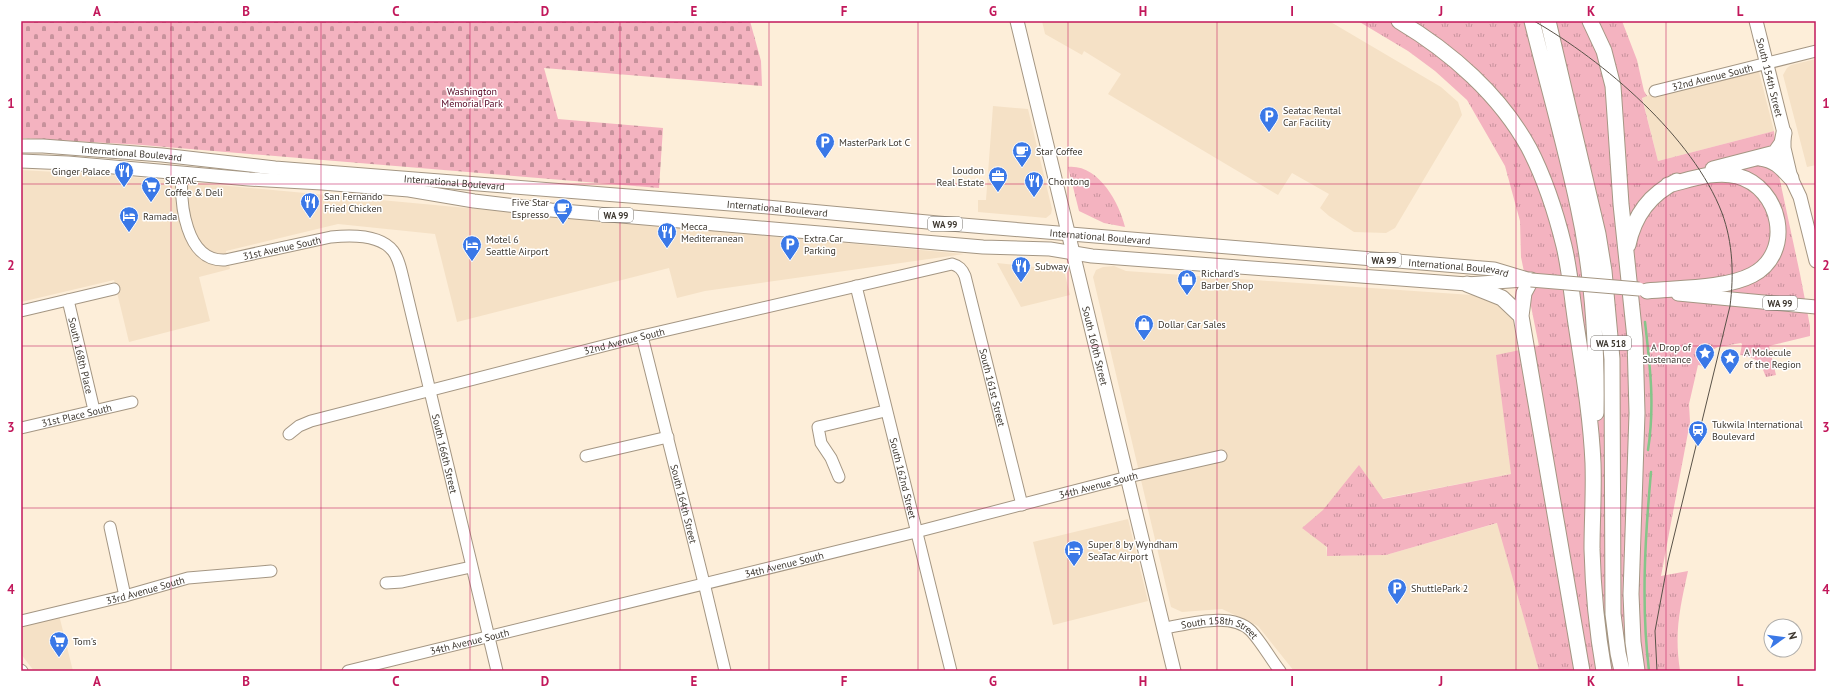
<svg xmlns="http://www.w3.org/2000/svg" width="1837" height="692" viewBox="0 0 1837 692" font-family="'PT Sans',sans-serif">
  <defs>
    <pattern id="grass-tufts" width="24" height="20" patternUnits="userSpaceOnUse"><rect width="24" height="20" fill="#f4b3c0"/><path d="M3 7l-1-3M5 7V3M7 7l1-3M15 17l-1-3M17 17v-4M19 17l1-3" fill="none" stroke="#c7929c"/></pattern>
    <pattern id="cemetery-stones" width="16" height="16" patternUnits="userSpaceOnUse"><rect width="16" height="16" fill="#f4b3c0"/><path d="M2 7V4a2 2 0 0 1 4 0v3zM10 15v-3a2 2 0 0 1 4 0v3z" fill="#c7929c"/></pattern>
  </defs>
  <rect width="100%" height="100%" fill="#fdeed9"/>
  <!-- built -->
  <path fill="#f5e1c6" d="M1042 21H1329L1441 87 1458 102 1462 115 1395 228 1386 233 1354 232 1329 216 1320 208 1329 194 1292 173 1278 195 1108 94 1121 74 1084 51 1082 55 1045 34Z
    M1816 59V165L1807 167 1783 75 1787 68 1791 65Z
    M1758 68 1774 131 1658 161 1642 97Z
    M993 106 1028 109 1052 209 1051 214 1046 218 978 212V200H986Z
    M21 170 110 175 964 254 705 291 677 298 669 268 457 322 435 234 338 224 226 251 230 269 199 277 210 321 129 342 114 280 21 302Z
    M997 263 1064 270 1070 295 1021 307Z
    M1114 266 1126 271 1486 296 1501 305 1513 319 1537 469 1323 510 1327 556 1386 555 1498 523 1539 671H1294L1258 626 1222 609 1182 612 1171 607 1093 277 1096 270 1103 267Z
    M1128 519 1148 601 1053 625 1033 542Z
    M59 615 73 671H34L21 654V624Z"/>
  <!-- grass -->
  <path fill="url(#grass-tufts)" d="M1358 21H1622L1637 60 1644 91 1647 96 1642 98 1658 161 1774 131 1779 176 1800 274 1810 326V336L1769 346 1776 375 1766 377C1760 361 1757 358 1740 355L1742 344 1741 343 1718 347 1707 353 1704 366 1698 365 1689 404 1690 422 1661 576 1688 571C1680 608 1674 632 1680 671H1539L1497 523 1386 555 1327 556V547L1302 528 1323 510 1359 465 1383 499 1511 474 1496 355 1539 346 1521 257 1520 221 1505 166 1467 100 1435 71 1408 51Z
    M1068 167C1098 164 1119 202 1125 227L1104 223 1079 211Z"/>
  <!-- cemetery -->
  <path fill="url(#cemetery-stones)" d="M21 21H750L761 61 762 86 544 68 558 119 663 128 659 188 142 145 21 138Z"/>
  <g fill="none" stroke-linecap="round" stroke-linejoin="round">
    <!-- stream -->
    <path stroke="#85c589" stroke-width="2.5" d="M1645 322C1650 366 1655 405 1648 450
      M1649 671C1641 605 1645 538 1651 472"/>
    <!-- minor casing -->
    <g stroke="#a49683" stroke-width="13">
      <g id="minor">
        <path id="s1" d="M1655 91 1816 51"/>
        <path id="s2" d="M182 174C180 202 185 262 225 260L331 237C350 235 380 234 393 251 398 257 400 266 402 274L497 671"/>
        <path id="s3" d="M856 286 951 671"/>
        <path id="s4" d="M68 300 94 410"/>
        <path d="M21 311 114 289"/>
        <path id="s5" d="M642 336 704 583 725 671"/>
        <path id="s6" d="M21 428 132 402"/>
        <path id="s7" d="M289 434 299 426 311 421 642 336 952 264C959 266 962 269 965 276L1022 505"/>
        <path d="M586 456 668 437"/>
        <path d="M839 477 831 458 821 443 818 427 885 411"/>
        <path d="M110 527 125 596"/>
        <path d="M386 583 402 582 471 567"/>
        <path id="s8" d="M21 621 125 596 188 578 271 571"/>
        <path id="s9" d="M1165 628C1189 624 1232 611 1251 631 1262 643 1270 658 1280 671"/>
        <path d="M21 670 22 671"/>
        <path id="s10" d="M348 671 916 532 1128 477 1221 456"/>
      </g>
    </g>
    <!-- major casing -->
    <g stroke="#a49683" stroke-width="15">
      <g id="major">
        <path id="s11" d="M1017 21 1174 671"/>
        <path id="s12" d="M1756 21 1784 133V148L1791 178 1800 197 1816 261"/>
        <path id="s13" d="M21 146H43L162 155 275 168 756 206 938 223 1494 269 1531 280"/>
        <path d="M21 161 68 163 249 179 322 183 409 190 474 201 551 210 983 247 1050 249 1092 256 1467 284 1524 280"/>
        <path d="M1678 294 1816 307"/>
      </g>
    </g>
    <!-- highway casing -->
    <g stroke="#a49683" stroke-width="17">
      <path id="highway" d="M1399 21C1451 52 1500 95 1529 148 1545 179 1556 213 1564 246 1570 271 1572 298 1576 324 1583 370 1591 417 1593 463 1594 492 1592 521 1592 549 1593 590 1597 631 1604 671
        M1532 21C1547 82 1565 144 1578 206 1593 274 1597 344 1596 413
        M1548 21 1598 234 1604 271 1612 359 1613 614 1618 653 1622 671
        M1590 21 1604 51 1613 86 1621 204 1635 338 1637 413 1631 594 1633 642 1637 671
        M1760 158C1775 160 1781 167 1791 178
        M1713 169 1775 153 1782 143 1784 133
        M1628 245C1634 216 1650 194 1677 181
        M1531 280 1524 293 1521 316 1582 671
        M1467 284 1502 298 1521 316
        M1647 291C1677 288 1725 289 1752 275 1795 253 1781 187 1737 176 1715 170 1689 180 1668 185"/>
    </g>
    <!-- minor -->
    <use href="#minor" stroke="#fff" stroke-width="11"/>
    <!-- major -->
    <use href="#major" stroke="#fff" stroke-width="13"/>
    <!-- highway -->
    <use href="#highway" stroke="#fff" stroke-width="15"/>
    <!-- tram -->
    <path stroke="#595248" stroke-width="1" d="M1534 21C1604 61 1693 137 1722 213 1733 243 1734 275 1730 306L1668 561 1655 631 1657 671"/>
    <!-- major-bridge casing -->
    <g stroke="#a49683" stroke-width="15" stroke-linecap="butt">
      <path id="major-bridge" d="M1531 280 1639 289"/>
    </g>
    <!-- major-bridge -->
    <use href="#major-bridge" stroke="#fff" stroke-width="13"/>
  </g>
  <!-- grid -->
  <path fill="none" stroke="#c2185b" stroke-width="1" stroke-opacity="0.55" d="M171 21V671M321 21V671M470 21V671M620 21V671M769 21V671M918 21V671M1068 21V671M1217 21V671M1367 21V671M1516 21V671M1666 21V671M21 184H1816M21 346H1816M21 508H1816"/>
  <!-- icons -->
  <defs>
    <g id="parking-pin" transform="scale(1)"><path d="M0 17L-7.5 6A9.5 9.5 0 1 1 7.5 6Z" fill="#3a78e7" stroke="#fff"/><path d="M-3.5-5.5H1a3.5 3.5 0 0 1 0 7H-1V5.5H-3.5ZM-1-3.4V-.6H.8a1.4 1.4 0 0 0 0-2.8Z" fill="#fff"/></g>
    <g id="cafe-pin" transform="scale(1)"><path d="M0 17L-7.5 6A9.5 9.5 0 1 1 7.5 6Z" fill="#3a78e7" stroke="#fff"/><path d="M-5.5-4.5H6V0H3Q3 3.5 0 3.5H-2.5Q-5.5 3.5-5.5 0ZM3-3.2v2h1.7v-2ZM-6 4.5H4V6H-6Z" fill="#fff"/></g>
    <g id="restaurant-pin" transform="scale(1)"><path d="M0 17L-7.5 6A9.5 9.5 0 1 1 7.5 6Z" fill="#3a78e7" stroke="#fff"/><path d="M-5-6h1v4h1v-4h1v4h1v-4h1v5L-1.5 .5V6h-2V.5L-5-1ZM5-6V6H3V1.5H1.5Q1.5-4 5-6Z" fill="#fff"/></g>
    <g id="office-pin" transform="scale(1)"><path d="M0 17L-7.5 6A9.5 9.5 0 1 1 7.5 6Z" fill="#3a78e7" stroke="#fff"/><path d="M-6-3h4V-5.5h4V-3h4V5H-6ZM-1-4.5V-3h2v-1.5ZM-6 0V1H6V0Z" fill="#fff"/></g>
    <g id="supermarket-pin" transform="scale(1)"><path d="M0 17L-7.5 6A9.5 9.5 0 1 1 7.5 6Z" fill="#3a78e7" stroke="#fff"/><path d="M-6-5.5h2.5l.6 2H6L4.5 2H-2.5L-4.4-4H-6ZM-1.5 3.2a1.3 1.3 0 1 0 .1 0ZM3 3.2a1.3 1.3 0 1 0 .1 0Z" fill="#fff"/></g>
    <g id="hotel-pin" transform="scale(1)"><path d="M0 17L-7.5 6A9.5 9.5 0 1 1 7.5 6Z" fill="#3a78e7" stroke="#fff"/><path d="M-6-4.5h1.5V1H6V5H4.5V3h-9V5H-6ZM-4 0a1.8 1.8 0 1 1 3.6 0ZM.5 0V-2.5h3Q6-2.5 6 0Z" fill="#fff"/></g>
    <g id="shop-pin" transform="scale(1)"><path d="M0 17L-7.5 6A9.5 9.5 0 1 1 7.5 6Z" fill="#3a78e7" stroke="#fff"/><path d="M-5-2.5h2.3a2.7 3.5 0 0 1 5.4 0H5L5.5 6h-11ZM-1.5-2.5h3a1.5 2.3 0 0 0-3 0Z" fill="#fff"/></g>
    <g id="sight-pin" transform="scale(1)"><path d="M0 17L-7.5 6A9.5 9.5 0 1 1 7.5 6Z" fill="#3a78e7" stroke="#fff"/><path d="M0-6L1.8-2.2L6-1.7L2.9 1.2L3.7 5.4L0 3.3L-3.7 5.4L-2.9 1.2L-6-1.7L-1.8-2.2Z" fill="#fff"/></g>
    <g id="station-pin" transform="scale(1)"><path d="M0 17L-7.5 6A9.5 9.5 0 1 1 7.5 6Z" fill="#3a78e7" stroke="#fff"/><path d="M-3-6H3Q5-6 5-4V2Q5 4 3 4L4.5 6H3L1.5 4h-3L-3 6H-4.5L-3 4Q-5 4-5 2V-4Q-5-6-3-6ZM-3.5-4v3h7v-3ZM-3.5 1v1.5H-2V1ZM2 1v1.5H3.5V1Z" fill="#fff"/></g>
  </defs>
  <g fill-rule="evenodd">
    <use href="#parking-pin" x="1269" y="116"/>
    <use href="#parking-pin" x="825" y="142"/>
    <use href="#cafe-pin" x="1022" y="151"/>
    <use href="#restaurant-pin" x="124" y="171"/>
    <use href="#office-pin" x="998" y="176"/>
    <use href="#restaurant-pin" x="1034" y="181"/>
    <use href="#supermarket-pin" x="151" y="186"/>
    <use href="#restaurant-pin" x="310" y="202"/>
    <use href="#cafe-pin" x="563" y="208"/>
    <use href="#hotel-pin" x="129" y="216"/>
    <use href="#restaurant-pin" x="667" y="232"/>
    <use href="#parking-pin" x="790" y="244"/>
    <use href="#hotel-pin" x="472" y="245"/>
    <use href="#restaurant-pin" x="1021" y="266"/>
    <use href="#shop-pin" x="1187" y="279"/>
    <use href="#shop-pin" x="1144" y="324"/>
    <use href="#sight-pin" x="1705" y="353"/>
    <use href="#sight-pin" x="1730" y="358"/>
    <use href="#station-pin" x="1698" y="430"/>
    <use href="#hotel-pin" x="1074" y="550"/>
    <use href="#parking-pin" x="1397" y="588"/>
    <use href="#supermarket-pin" x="59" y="641"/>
  </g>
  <g text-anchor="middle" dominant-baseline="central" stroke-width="3" stroke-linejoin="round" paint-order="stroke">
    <!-- shield labels -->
    <g fill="#fff" stroke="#77736d" stroke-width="1">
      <rect x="599" y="208" width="34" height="14" rx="3"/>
      <rect x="928" y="217" width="34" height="14" rx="3"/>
      <rect x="1367" y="253" width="34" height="14" rx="3"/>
      <rect x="1763" y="296" width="34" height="14" rx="3"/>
      <rect x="1591" y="336" width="40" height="14" rx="3"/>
    </g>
    <g font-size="9" font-weight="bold" fill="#3d372f">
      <text x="616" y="215">WA 99</text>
      <text x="945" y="224">WA 99</text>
      <text x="1384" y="260">WA 99</text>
      <text x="1780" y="303">WA 99</text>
      <text x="1611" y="343">WA 518</text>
    </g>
    <!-- street labels -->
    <g font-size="10" fill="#3d372f" stroke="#fff">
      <text stroke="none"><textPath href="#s1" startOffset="59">32nd Avenue South</textPath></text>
      <text stroke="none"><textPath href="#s12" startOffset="58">South 154th Street</textPath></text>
      <text stroke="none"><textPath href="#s13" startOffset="111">International Boulevard</textPath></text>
      <text stroke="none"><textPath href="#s13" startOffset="435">International Boulevard</textPath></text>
      <text stroke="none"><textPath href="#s13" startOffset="759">International Boulevard</textPath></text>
      <text stroke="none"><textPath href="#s13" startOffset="1083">International Boulevard</textPath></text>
      <text stroke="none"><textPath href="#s2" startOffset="166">31st Avenue South</textPath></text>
      <text stroke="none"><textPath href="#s13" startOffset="1443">International Boulevard</textPath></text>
      <text stroke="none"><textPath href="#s7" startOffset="349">32nd Avenue South</textPath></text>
      <text stroke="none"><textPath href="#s11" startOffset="334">South 160th Street</textPath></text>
      <text stroke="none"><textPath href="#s4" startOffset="57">South 168th Place</textPath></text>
      <text stroke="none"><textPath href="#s7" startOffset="819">South 161st Street</textPath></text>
      <text stroke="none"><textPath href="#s6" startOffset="57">31st Place South</textPath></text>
      <text stroke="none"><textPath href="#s2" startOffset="492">South 166th Street</textPath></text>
      <text stroke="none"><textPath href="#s3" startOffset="198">South 162nd Street</textPath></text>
      <text stroke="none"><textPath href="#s10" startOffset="773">34th Avenue South</textPath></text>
      <text stroke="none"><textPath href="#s5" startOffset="173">South 164th Street</textPath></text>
      <text stroke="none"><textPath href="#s10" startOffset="449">34th Avenue South</textPath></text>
      <text stroke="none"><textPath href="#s8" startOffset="128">33rd Avenue South</textPath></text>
      <text stroke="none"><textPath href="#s9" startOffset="57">South 158th Street</textPath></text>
      <text stroke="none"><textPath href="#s10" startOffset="125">34th Avenue South</textPath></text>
    </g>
    <!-- park labels -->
    <g font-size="10" fill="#550724" stroke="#fff">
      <text x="472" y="91">Washington<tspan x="472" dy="12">Memorial Park</tspan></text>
    </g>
    <!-- poi labels -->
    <g font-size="10" fill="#3d372f" stroke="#fff" text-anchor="start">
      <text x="1283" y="110">Seatac Rental<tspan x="1283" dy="12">Car Facility</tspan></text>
      <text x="839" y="142">MasterPark Lot C</text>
      <text x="1036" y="151">Star Coffee</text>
      <text x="984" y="170" text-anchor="end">Loudon<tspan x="984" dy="12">Real Estate</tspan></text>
      <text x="110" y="171" text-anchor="end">Ginger Palace</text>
      <text x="165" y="180">SEATAC<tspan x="165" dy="12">Coffee &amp; Deli</tspan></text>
      <text x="1048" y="181">Chontong</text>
      <text x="324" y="196">San Fernando<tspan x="324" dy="12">Fried Chicken</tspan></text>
      <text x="549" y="202" text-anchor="end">Five Star<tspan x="549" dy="12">Espresso</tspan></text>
      <text x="143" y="216">Ramada</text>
      <text x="681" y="226">Mecca<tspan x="681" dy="12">Mediterranean</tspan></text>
      <text x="804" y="238">Extra Car<tspan x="804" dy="12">Parking</tspan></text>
      <text x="486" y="239">Motel 6<tspan x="486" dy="12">Seattle Airport</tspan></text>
      <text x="1035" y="266">Subway</text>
      <text x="1201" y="273">Richard's<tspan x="1201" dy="12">Barber Shop</tspan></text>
      <text x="1158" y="324">Dollar Car Sales</text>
      <text x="1691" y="347" text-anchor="end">A Drop of<tspan x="1691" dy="12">Sustenance</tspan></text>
      <text x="1744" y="352">A Molecule<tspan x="1744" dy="12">of the Region</tspan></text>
      <text x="1712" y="424">Tukwila International<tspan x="1712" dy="12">Boulevard</tspan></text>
      <text x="1088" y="544">Super 8 by Wyndham<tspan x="1088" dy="12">SeaTac Airport</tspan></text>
      <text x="1411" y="588">ShuttlePark 2</text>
      <text x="73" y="641">Tom's</text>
    </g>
  </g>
  <!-- border -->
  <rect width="1837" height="692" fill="none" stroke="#ffffff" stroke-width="44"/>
  <!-- north arrow -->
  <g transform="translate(1783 638) rotate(76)"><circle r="19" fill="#ffffff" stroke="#b1afac"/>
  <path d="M0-3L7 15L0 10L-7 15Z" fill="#3a78e7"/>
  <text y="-6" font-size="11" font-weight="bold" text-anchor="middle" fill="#3d372f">N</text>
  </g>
  <rect x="22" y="22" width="1793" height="648" fill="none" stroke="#c2185b" stroke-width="1.5"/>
  <g font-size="13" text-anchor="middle" font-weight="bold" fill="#c2185b">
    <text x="97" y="16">A</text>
    <text x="246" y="16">B</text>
    <text x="396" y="16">C</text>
    <text x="545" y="16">D</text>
    <text x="694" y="16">E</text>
    <text x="844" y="16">F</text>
    <text x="993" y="16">G</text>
    <text x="1143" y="16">H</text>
    <text x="1292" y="16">I</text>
    <text x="1441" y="16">J</text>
    <text x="1591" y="16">K</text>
    <text x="1740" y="16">L</text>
    <text x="11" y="108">1</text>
    <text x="1826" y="108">1</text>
    <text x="11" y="270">2</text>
    <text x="1826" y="270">2</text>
    <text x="11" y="432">3</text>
    <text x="1826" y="432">3</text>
    <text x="11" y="594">4</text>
    <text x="1826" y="594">4</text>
    <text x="97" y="686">A</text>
    <text x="246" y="686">B</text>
    <text x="396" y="686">C</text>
    <text x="545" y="686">D</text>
    <text x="694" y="686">E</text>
    <text x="844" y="686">F</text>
    <text x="993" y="686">G</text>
    <text x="1143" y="686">H</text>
    <text x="1292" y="686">I</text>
    <text x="1441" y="686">J</text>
    <text x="1591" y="686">K</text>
    <text x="1740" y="686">L</text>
  </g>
</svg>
